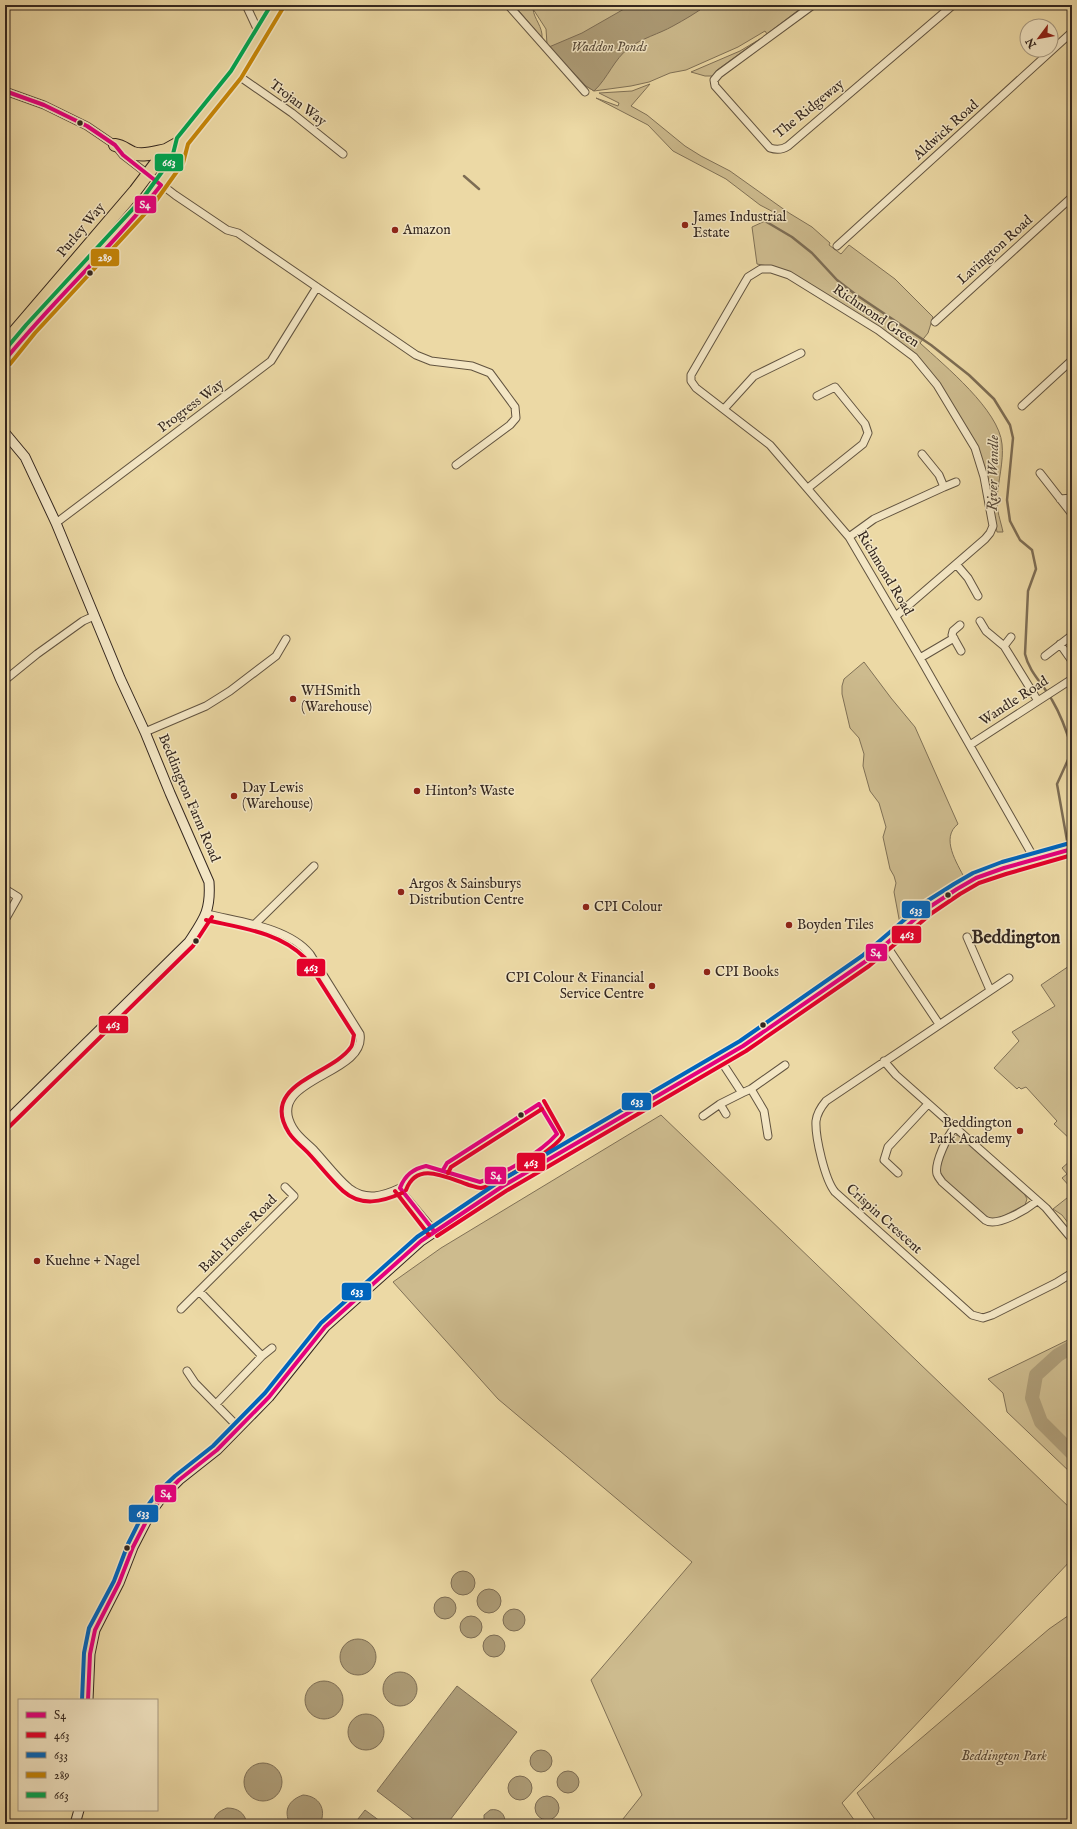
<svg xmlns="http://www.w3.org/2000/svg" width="1077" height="1829" viewBox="0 0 1077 1829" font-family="'IM FELL English',serif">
  <rect width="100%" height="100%" fill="#ecd9a5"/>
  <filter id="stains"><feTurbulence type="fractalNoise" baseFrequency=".005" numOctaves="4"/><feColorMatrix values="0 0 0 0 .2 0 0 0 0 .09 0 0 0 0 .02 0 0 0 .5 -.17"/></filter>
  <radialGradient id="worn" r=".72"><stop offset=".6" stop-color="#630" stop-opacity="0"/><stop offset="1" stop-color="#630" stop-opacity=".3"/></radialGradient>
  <!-- green -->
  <path fill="#cdbb8e" stroke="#807156" d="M514 5H530L531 7 534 5H805L767 34 765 31 738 47 686 70 670 73 649 82 631 86 594 91 586 86 549 47 547 44 546 29 533 9C534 19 543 27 542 38Z
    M760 39 717 70 713 76H705L691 72 740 51Z
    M650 84 631 106 647 115 685 146 701 156 730 171 789 213 812 227 830 243 829 245 841 254 849 245 895 279 933 317 928 333 920 343C945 366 999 410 1002 444 1004 461 998 481 997 499 996 509 1001 522 1003 532H997L986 472 978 450 914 354 778 268 757 264 752 227 765 221 781 216 760 205 726 179 673 151 648 125 596 98 618 106 619 103 599 93 632 91Z
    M864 662 891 698 915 727 958 824C940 838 957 863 965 879L947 891 944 888 932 895 900 924 894 892 896 883 894 876 890 869 883 837 886 827 879 803 870 791 863 766 864 754 859 738 850 728 842 694V686L844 679Z
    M1072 964V1141L1054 1124 1057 1121 1026 1087 1021 1089 1019 1087 1017 1089 994 1068 1019 1041 1012 1032 1055 1006 1041 985Z
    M661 1115 1072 1510V1559L842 1803 857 1824H619L642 1795 591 1680 692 1562 498 1399 393 1282 441 1248Z
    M953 1136 957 1135 962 1137 1024 1193 1027 1199 1025 1205 995 1220 987 1217C979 1210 942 1181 940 1174 937 1166 947 1143 953 1136Z
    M1072 1155V1189L1062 1178 1067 1174 1062 1168 1070 1161Z
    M1072 1194V1228L1062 1215 1053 1209Z
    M1072 1338V1474L1007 1412 1003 1393 988 1379Z
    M1072 1613V1824H878L857 1793 1049 1629Z"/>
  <!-- water -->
  <path fill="#ad9c77" stroke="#7d6d54" d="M631 5H707C696 13 684 20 673 26 659 34 642 38 629 48 614 59 608 78 594 91L586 86 549 47 582 33Z
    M451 1583a12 12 0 1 1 24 0a12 12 0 1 1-24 0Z
    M477 1601a12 12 0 1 1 24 0a12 12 0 1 1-24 0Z
    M434 1608a11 11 0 1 1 22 0a11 11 0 1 1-22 0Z
    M503 1620a11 11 0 1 1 22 0a11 11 0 1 1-22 0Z
    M460 1627a11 11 0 1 1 22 0a11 11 0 1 1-22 0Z
    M483 1646a11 11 0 1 1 22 0a11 11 0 1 1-22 0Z
    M340 1657a18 18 0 1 1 36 0a18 18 0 1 1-36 0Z
    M383 1689a17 17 0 1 1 34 0a17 17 0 1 1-34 0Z
    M305 1700a19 19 0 1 1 38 0a19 19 0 1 1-38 0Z
    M457 1686 517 1732 447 1824H420L377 1791Z
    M348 1732a18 18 0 1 1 36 0a18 18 0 1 1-36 0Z
    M530 1761a11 11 0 1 1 22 0a11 11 0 1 1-22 0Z
    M244 1782a19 19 0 1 1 38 0a19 19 0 1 1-38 0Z
    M557 1782a11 11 0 1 1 22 0a11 11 0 1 1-22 0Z
    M508 1788a12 12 0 1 1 24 0a12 12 0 1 1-24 0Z
    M303 1795C319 1796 327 1809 320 1824H290C283 1810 289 1800 303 1795Z
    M535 1808a12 12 0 1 1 24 0a12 12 0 1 1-24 0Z
    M227 1808C238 1808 245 1813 247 1824H213C214 1815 219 1811 227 1808Z
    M365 1810 384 1824H354Z
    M490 1810C499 1808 506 1814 505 1824H484V1815Z"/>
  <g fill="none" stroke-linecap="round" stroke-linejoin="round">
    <!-- stream -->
    <path stroke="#7d6d54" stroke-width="2.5" d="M464 176 479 189
      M765 221 792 237 812 253 837 280 855 294 931 345 969 375 994 399 1010 425 1013 438 1007 500 1010 521 1020 540 1032 550 1035 564 1036 569 1028 591 1025 654C1029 672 1043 684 1052 700 1061 715 1067 732 1072 749
      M1068 846 1057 784 1072 751
      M1071 876 1072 912"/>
    <!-- river -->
    <path stroke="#ad9c77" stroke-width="14" d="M1072 1347 1058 1355 1036 1375 1032 1398 1041 1422 1072 1453"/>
    <!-- street casing -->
    <g stroke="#625440" stroke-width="9">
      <path id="street" d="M246 5 260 35
        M508 5 585 92
        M813 5 719 74 714 80 715 86 770 148C776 150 782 150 788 146L953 5
        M236 74 292 113 343 154
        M5 91 44 105 87 126 115 145 123 155 175 195 227 230 238 233 416 355 431 361 472 366 490 373 515 407 516 418 510 425 456 465
        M837 246 1072 32
        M935 322 1072 197
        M1022 406 1072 360
        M724 409 754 376 801 353
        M1040 473 1072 514
        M944 487 956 482
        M808 488 863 444 868 433 865 424 835 387 817 396
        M1060 499 1072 498
        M56 523 271 361 317 287
        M849 537 874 519 944 487 939 475 922 454
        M956 564 968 578 978 596
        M896 616 985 539 990 533 993 526 984 477 975 448 937 385 914 357 878 330 789 275 771 269H761L748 277 745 282 691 375V381L696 388 770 445 849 537 920 658 1034 858
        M980 621 986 631 1004 646 1038 701
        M960 625 953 631 952 635 961 651
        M1060 644 1072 661
        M1004 646 1011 637
        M1045 656 1071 636
        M920 658 954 638
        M5 680 37 654 83 621 94 616
        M145 732 206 706 230 691 276 656 286 639
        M970 745 1072 679
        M5 889 18 897 5 920
        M207 914C239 922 288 927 310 954L360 1034C367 1076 263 1078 293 1128 298 1137 307 1143 314 1150 326 1163 336 1177 349 1188 366 1201 383 1196 400 1188L404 1195 434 1231
        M254 925 314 866
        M967 937 990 990
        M886 945 939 1024
        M1009 978 826 1101C821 1107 817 1113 816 1121 815 1137 825 1180 835 1192L972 1315 983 1318 992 1315 1056 1283 1072 1273
        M721 1061 742 1093 720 1104 726 1114
        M884 1061 896 1075 1046 1208 1072 1239
        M751 1089 764 1111 768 1136
        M742 1093 751 1089 785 1065
        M703 1116 720 1104
        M955 1127C948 1135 934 1163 937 1174 938 1177 940 1179 942 1182L985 1220C997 1228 1027 1209 1037 1201
        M898 1173 884 1160 888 1147 928 1104
        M181 1309 199 1291
        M262 1356 272 1348
        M187 1371 195 1383 239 1428
        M216 1404 262 1356 199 1291 294 1196 285 1187"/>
    </g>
    <!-- secondary casing -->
    <g stroke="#34271f" stroke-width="11">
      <path id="secondary" d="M5 433 25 457 56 523 120 678 145 732 170 793 209 882C211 911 204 919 189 942L5 1123
        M88 1700 90 1654 95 1630 119 1583 133 1547 151 1512 162 1497 179 1480 217 1450 269 1397 325 1327 421 1241 503 1186 743 1046 866 961 928 908 957 889 976 878 1004 868 1072 849
        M75 1824 79 1810"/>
    </g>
    <!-- highway casing -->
    <g stroke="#34271f" stroke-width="14">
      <path id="highway" d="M115 145C123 146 126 150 133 153 144 157 156 152 166 150
        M5 343 135 191 166 150 182 141 236 74 278 5
        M5 360 30 329 148 202 178 160 182 141"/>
    </g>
    <!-- street -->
    <use href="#street" stroke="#f3e6c4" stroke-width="7"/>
    <!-- secondary -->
    <use href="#secondary" stroke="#f3e6c4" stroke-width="9"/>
    <!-- highway -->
    <use href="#highway" stroke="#ecd9a5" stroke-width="12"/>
    <!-- bus-1 casing -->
    <g stroke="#f3e6c4" stroke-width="7">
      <path id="bus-1" d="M5 91 44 105 87 126 115 145 123 155 161 185C113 247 54 299 5 360
        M443 1170 447 1163 539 1104
        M400 1188C405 1175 413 1169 426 1166L480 1182C504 1174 540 1153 557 1134L539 1104
        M400 1188 434 1231
        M88 1700 90 1654 95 1630 119 1583 133 1547 151 1512 162 1497 179 1480 217 1450 269 1397 325 1327 421 1241 503 1186 743 1046 866 961 928 908 957 889 976 878 1004 868 1072 849"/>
    </g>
    <!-- bus-2 casing -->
    <g stroke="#f3e6c4" stroke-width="7">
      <path id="bus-2" d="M206 920C241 928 279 932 305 958L354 1035C353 1039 353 1044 351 1047 332 1075 258 1084 289 1133 295 1142 303 1147 310 1155 321 1167 331 1180 343 1191 361 1207 382 1202 402 1193
        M9 1127 193 946 212 917
        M448 1173 451 1167 542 1109
        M406 1190C417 1160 447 1178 469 1185 473 1186 477 1188 481 1188 496 1186 557 1148 563 1135L544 1101
        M395 1191 429 1235
        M437 1236 506 1191 746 1051 869 966 932 913 960 894 979 883 1006 874 1072 855"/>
    </g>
    <!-- bus-3 casing -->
    <g stroke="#f3e6c4" stroke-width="7">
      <path id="bus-3" d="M82 1700 84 1653 89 1628 114 1581 128 1544 146 1508 157 1493 175 1476 213 1446 265 1393 321 1323 417 1237 500 1181 740 1041 862 956 924 903 954 884 973 873 1002 862 1070 843"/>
    </g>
    <!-- bus-4 casing -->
    <g stroke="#f3e6c4" stroke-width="7">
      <path id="bus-4" d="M10 364 35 333 153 205 183 163 188 144 241 78 283 8"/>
    </g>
    <!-- bus-5 casing -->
    <g stroke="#f3e6c4" stroke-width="7">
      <path id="bus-5" d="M5 350 26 325 143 198 172 158 177 138 231 71 271 5"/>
    </g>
    <!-- bus-1 -->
    <use href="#bus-1" stroke="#e5007d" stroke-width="4"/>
    <!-- bus-2 -->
    <use href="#bus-2" stroke="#e4002b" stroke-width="4"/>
    <!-- bus-3 -->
    <use href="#bus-3" stroke="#0065bd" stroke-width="4"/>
    <!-- bus-4 -->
    <use href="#bus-4" stroke="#c68608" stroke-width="4"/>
    <!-- bus-5 -->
    <use href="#bus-5" stroke="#00a651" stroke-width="4"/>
  </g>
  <!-- markers -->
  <g fill="#34271f" stroke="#f3e6c4" stroke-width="1.5">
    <circle cx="80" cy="123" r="3.5"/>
    <circle cx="90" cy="273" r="3.5"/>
    <circle cx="948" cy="895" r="3.5"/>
    <circle cx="196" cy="941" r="3.5"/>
    <circle cx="763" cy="1025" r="3.5"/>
    <circle cx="521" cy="1115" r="3.5"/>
    <circle cx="127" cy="1548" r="3.5"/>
  </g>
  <g fill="#8f2418" stroke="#f3e6c4" stroke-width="1.5">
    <circle cx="685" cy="225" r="4"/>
    <circle cx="395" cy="230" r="4"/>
    <circle cx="293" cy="699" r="4"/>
    <circle cx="417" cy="791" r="4"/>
    <circle cx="234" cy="796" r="4"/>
    <circle cx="401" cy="892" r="4"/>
    <circle cx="586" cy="907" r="4"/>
    <circle cx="789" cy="925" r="4"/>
    <circle cx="707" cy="972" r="4"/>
    <circle cx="652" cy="986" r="4"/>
    <circle cx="1020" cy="1131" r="4"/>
    <circle cx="37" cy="1261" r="4"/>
  </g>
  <g text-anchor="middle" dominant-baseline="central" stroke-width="3" stroke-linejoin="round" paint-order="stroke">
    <!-- park labels -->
    <g font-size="14" font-style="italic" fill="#5a4c3b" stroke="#f3e6c4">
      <text x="609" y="47">Waddon Ponds</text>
      <text x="1004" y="1756">Beddington Park</text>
    </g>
    <!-- street labels -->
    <g font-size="14" fill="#34271f" stroke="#f3e6c4">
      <text transform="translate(298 103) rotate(37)">Trojan Way</text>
      <text transform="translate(809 109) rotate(-39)">The Ridgeway</text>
      <text transform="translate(946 130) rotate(-42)">Aldwick Road</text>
      <text transform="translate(81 230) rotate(-50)">Purley Way</text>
      <text transform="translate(995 250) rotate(-42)">Lavington Road</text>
      <text transform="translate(876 316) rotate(34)">Richmond Green</text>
      <text transform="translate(191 406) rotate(-37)">Progress Way</text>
      <text transform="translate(885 573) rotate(59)">Richmond Road</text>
      <text transform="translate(1014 701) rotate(-33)">Wandle Road</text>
      <text transform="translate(189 798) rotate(67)">Beddington Farm Road</text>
      <text transform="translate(884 1219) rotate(42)">Crispin Crescent</text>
      <text transform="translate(238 1234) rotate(-45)">Bath House Road</text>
    </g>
    <!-- poi labels -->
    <g font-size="14" fill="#34271f" stroke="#f3e6c4" text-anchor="start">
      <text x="693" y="217">James Industrial<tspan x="693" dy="16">Estate</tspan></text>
      <text x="403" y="230">Amazon</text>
      <text x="301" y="691">WHSmith<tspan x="301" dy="16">(Warehouse)</tspan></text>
      <text x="242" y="788">Day Lewis<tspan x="242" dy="16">(Warehouse)</tspan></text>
      <text x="425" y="791">Hinton's Waste</text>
      <text x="409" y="884">Argos &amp; Sainsburys<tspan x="409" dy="16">Distribution Centre</tspan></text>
      <text x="594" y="907">CPI Colour</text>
      <text x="797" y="925">Boyden Tiles</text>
      <text x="715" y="972">CPI Books</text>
      <text x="644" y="978" text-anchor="end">CPI Colour &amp; Financial<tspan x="644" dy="16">Service Centre</tspan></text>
      <text x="1012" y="1123" text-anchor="end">Beddington<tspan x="1012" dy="16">Park Academy</tspan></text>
      <text x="45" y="1261">Kuehne + Nagel</text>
    </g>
    <!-- water labels -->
    <g font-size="15" font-style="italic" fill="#584a39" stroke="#f3e6c4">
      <text transform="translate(993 473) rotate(-89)">River Wandle</text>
    </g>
    <!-- district labels -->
    <g font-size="18" font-weight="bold" fill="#34271f" stroke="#f3e6c4">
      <text x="1016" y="938">Beddington</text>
    </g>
  </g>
  <g stroke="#f3e6c4" stroke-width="1.5">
    <rect x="154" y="153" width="30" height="19" rx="4" fill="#00a651"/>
    <rect x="134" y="195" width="23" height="19" rx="4" fill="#e5007d"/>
    <rect x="90" y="248" width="30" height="19" rx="4" fill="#c68608"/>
    <rect x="901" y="900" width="30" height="19" rx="4" fill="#0065bd"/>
    <rect x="891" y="925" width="31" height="19" rx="4" fill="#e4002b"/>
    <rect x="865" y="943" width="23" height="19" rx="4" fill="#e5007d"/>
    <rect x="296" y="958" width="30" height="19" rx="4" fill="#e4002b"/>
    <rect x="98" y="1015" width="31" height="19" rx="4" fill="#e4002b"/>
    <rect x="621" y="1092" width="31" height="19" rx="4" fill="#0065bd"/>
    <rect x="516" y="1152" width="30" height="20" rx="4" fill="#e4002b"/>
    <rect x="484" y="1166" width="23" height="19" rx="4" fill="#e5007d"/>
    <rect x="341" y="1282" width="31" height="19" rx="4" fill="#0065bd"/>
    <rect x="154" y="1484" width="23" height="19" rx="4" fill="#e5007d"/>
    <rect x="128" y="1504" width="31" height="19" rx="4" fill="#0065bd"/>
  </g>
  <g font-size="11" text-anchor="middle" font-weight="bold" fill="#fff">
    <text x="169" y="166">663</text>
    <text x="145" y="208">S4</text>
    <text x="105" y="261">289</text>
    <text x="916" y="914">633</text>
    <text x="907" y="938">463</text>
    <text x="876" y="956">S4</text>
    <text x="311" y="971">463</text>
    <text x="113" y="1028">463</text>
    <text x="637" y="1105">633</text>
    <text x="531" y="1166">463</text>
    <text x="496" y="1179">S4</text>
    <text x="357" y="1295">633</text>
    <text x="166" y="1497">S4</text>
    <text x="143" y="1517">633</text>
  </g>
  <!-- margin -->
  <rect width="1077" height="1829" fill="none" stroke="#ecd9a5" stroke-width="20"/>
  <rect x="6" y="6" width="1065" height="1817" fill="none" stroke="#34271f" stroke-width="2"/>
  <rect x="10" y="10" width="1057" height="1809" fill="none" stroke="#34271f"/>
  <!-- legend -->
  <rect x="18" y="1699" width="140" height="112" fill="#f3e6c4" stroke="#a79a82"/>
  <rect x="26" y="1712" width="20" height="6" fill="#e5007d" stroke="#a79a82"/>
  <text x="54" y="1719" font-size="12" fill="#34271f">S4</text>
  <rect x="26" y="1732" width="20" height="6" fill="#e4002b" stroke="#a79a82"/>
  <text x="54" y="1739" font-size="12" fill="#34271f">463</text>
  <rect x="26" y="1752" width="20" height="6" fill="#0065bd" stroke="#a79a82"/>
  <text x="54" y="1759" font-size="12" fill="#34271f">633</text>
  <rect x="26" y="1772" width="20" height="6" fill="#c68608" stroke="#a79a82"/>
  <text x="54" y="1779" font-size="12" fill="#34271f">289</text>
  <rect x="26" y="1792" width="20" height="6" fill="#00a651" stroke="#a79a82"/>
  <text x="54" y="1799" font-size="12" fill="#34271f">663</text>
  <!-- north arrow -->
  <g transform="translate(1039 38) rotate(238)"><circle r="19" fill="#f3e6c4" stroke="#a79a82"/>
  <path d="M0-3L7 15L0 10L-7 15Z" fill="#8f2418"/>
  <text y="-6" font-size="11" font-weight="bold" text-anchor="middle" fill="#34271f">N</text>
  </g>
  <rect width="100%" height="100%" filter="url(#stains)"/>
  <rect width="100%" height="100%" fill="url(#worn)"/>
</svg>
